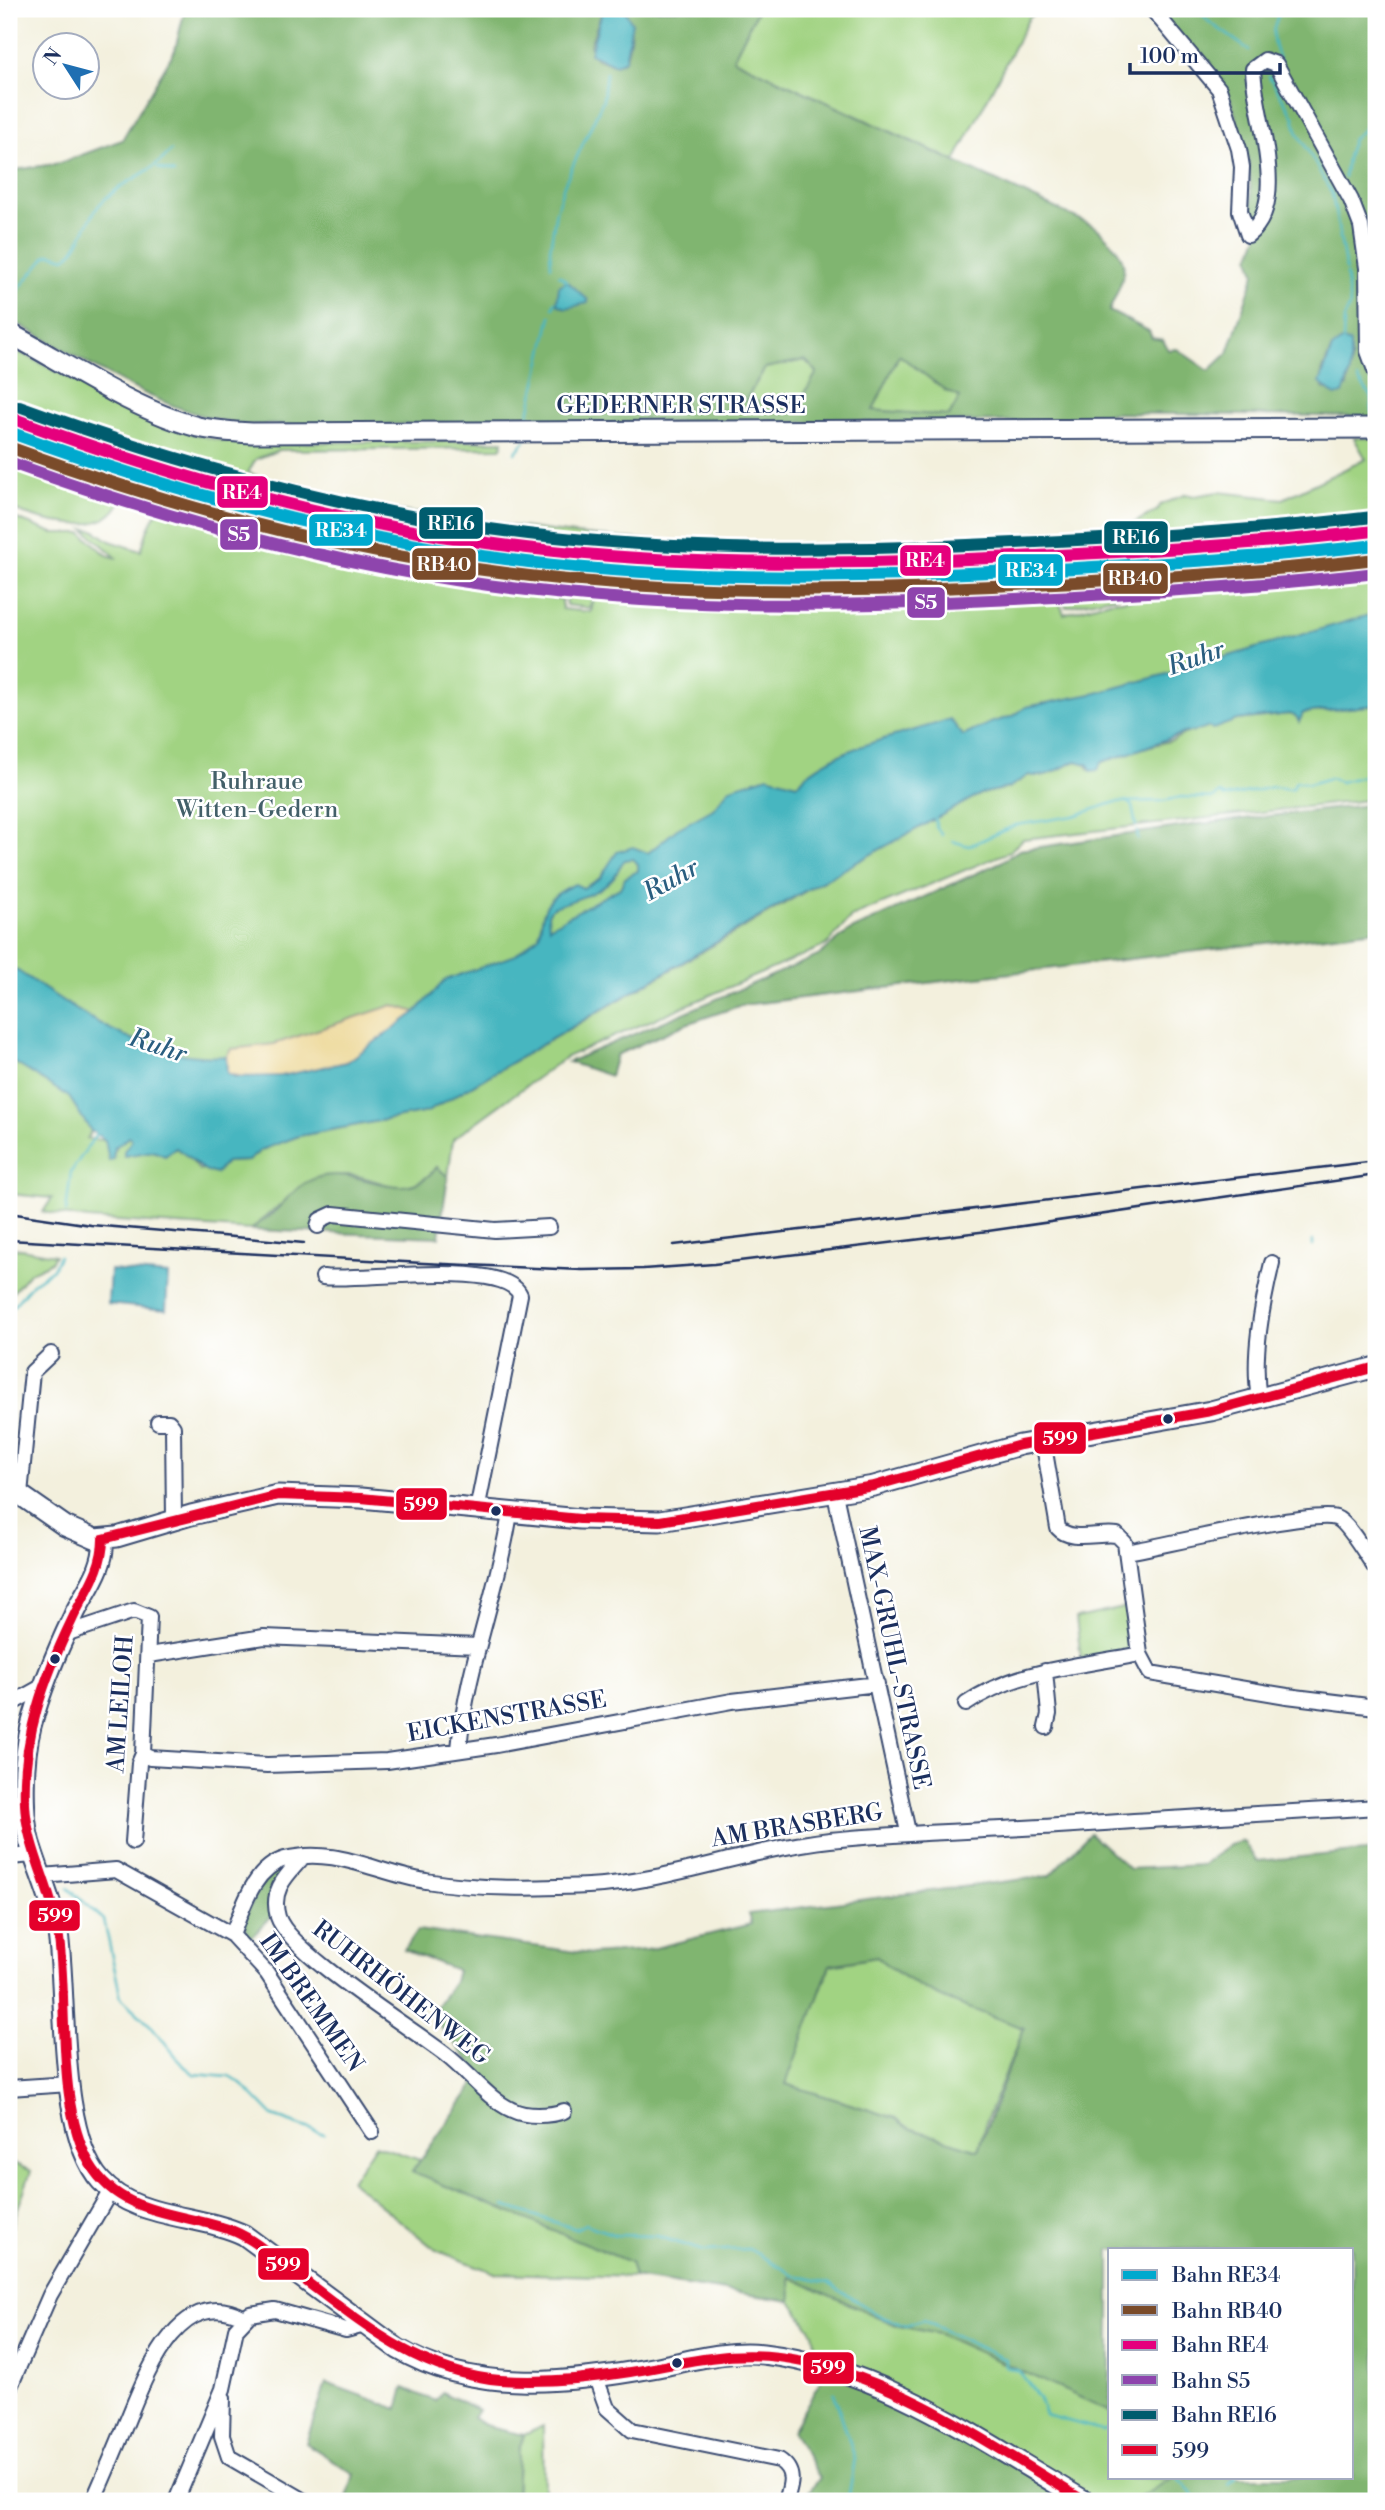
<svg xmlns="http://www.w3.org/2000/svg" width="1385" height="2510" viewBox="0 0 1385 2510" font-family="'Libre Bodoni',serif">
  <rect width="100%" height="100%" fill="#fff"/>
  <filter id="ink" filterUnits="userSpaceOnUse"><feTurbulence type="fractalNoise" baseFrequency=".0143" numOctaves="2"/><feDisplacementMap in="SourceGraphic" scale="14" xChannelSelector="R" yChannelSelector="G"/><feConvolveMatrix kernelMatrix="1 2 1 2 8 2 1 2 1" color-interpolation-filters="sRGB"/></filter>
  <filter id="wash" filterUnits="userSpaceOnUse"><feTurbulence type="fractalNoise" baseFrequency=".00686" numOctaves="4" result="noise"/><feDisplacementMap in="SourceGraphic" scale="28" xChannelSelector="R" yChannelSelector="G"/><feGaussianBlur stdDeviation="1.57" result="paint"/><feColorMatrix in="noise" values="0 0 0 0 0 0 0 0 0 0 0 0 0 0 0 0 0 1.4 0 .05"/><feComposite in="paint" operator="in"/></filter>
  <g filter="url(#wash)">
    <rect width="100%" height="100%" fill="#f3f0dd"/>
    <!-- green -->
    <path fill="#a1d382" stroke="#5e8170" stroke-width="2" fill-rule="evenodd" d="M758 9H1041L1029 18 955 161 733 59Z
      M21 353C96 390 150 430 235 443L503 441 502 448 279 450 256 459 248 473 346 504 574 534 722 546H888L1111 536 1158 510 1160 505 1186 494 1194 496 1218 492 1283 499 1366 459 1354 438H1376V538L1199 555 789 569 599 559 366 527 174 478 9 423V354Z
      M899 355 946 391 960 397 949 416 872 411Z
      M805 360 817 372 800 402H745L765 368Z
      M9 446 135 494 132 501 122 498C107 541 39 521 9 508Z
      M172 503C222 519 274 529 326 540 668 613 1031 595 1376 556V567L1129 593 1066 607 1062 593 865 602 668 597 640 600 769 605 975 603 1058 598 1064 614 1110 601 1376 575V627L651 866 541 949 422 1005 416 1012 87 1121 91 1131 87 1139 105 1140 113 1159C114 1148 118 1139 129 1137L133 1140 124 1151V1156L153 1151 165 1155 176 1148 188 1156 199 1170 226 1162 248 1161 261 1150 299 1136 427 1112 928 820 980 794 1008 788 1029 775C1045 780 1061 767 1076 761L1087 764 1089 770 1113 756 1173 740 1186 733 1237 720 1289 714 1296 715 1299 722 1303 713 1376 705V799L1023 839 1009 852 851 917 827 945 566 1057 453 1139 448 1177 437 1167C402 1210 375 1168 336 1176 306 1183 272 1209 251 1230L88 1219 43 1212 52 1198 9 1194V516L53 533H82L107 555 117 558 84 529 94 530 110 541 141 551C148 530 150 511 172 503ZM367 565 565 596 566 605 589 608 594 595 620 599 594 598 591 612 562 609V599L403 574Z
      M9 1247 55 1255 51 1262 29 1273 9 1297Z
      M1129 1607 1136 1648 1081 1659 1076 1618Z
      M877 1957C921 1995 970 2008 1024 2028L986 2121 978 2150 909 2128 895 2118 785 2084 830 1965Z
      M375 2145 420 2160 412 2172 630 2262 634 2277 495 2273 436 2250 351 2181Z
      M9 2161 31 2171 9 2234Z
      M789 2277 923 2320 945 2337 1102 2407 1110 2411V2477L1175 2479 1134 2501H1093L819 2361 813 2333 791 2301Z
      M543 2426 544 2501H516L518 2452 524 2435Z"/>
    <!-- forest -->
    <path fill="#80b570" stroke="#4e7267" stroke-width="2" fill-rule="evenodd" d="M185 9H603L590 45 597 59 615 65 625 60C631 42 634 26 624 9H758L733 59 1096 227C1133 262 1128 268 1109 311L1149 331 1152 338 1163 340 1168 350 1177 349 1209 371 1228 353 1255 273 1250 258 1260 230 1253 228 1249 164 1231 100 1155 9H1376V417L1111 413 1094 421 245 425C160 414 84 359 9 319V171L60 163 122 140 175 50ZM1332 348 1352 357 1347 387 1329 391 1323 388 1322 372ZM899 355 946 391 960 397 949 416 873 410ZM805 360 817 372 800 402 745 401 765 368Z
      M1376 804V930L742 1005 686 1024 616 1055 610 1076 568 1062 818 956 849 931 1001 862 1019 850 1199 824Z
      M437 1167 448 1177 439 1237 251 1230C259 1222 270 1217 276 1210 290 1196 299 1183 319 1177 362 1165 402 1210 437 1167Z
      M1090 1833 1129 1869 1202 1865 1230 1845 1243 1841 1257 1861 1376 1850V2501H1134L1174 2477H1352V2249H1110V2411L939 2334 898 2326 790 2277 791 2301 634 2277 630 2262 412 2172 481 2075 436 2021 435 2008 454 1982 457 1970 404 1950 418 1930 591 1954 647 1950 751 1924 748 1914 1049 1876ZM877 1957C921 1995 970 2008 1024 2028L978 2150 909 2128 895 2118 786 2084 830 1965Z
      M287 1863 272 1916 249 1940 244 1919 263 1879Z
      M825 2373 879 2389 1075 2501H801L820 2478 792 2431Z
      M326 2383 398 2409 404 2388 435 2401 442 2392 478 2410 473 2418 493 2428 524 2435 518 2452 516 2501H346L354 2474 306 2443Z"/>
    <!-- sand -->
    <path fill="#eeda9e" stroke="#84847e" stroke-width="2" d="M393 1005 416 1012C394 1028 370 1052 345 1062 318 1072 254 1084 227 1073L226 1056 231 1049 274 1044Z"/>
    <!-- water -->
    <path fill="#47b6c0" stroke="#31728f" stroke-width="2" fill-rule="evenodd" d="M603 9H624L632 23 625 60 615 65 590 53Z
      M567 281 588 300V303L566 308 557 304 559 286Z
      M1343 340 1350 343V373L1343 394 1335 396 1320 383 1332 348Z
      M1376 613V705L1303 713 1299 722 1296 716 1289 714 1237 720 1213 729 1208 727C1202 732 1194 730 1184 733 1155 743 1129 755 1101 762L1098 770 1091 771 1088 764 1076 761C1061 767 1045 780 1029 775L1008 788 980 794 790 899 427 1112 299 1136 261 1150 248 1161 226 1162 216 1174C197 1170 192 1158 176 1148L165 1156 153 1151 124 1156V1151L132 1140 129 1137 114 1148 113 1159 109 1161 105 1140 91 1131 69 1097 9 1059V965C74 1008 143 1063 226 1056L227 1073 235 1077 281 1076 347 1062 416 1012 445 980 515 955 539 936C543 906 546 897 575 884L583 888 600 878 617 852 633 847 648 853 677 829 713 809 730 788 768 776 797 784C831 746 904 736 950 719L963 736 990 723 1013 716 1026 707 1097 693 1174 672ZM632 859 638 864V871L625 878 620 888 549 927 548 914 552 908C573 899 596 896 613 878 618 873 619 865 625 860Z
      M110 1270 168 1275 166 1310 108 1304Z"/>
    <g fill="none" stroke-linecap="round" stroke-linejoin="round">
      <!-- stream -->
      <path stroke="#47b6c0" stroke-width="2.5" d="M1198 9 1208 21 1249 50
        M1280 61C1270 40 1271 30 1281 9
        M1269 76 1294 117 1297 131 1332 194 1346 270
        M158 168 174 173
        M1344 177 1348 153 1353 139 1366 127 1376 84
        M551 266 550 249 556 211 564 185 603 100 606 73
        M559 275 567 281
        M9 301 46 256 51 254 65 258C79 251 87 219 100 204 120 182 151 174 171 151
        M553 307 555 302
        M1343 340 1344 319 1350 305 1346 274
        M1358 379 1371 397 1373 417
        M528 418 551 316
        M515 453 525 441
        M1126 801 1132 806 1136 826
        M935 813 936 827 942 835
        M1137 831 1138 839
        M952 841 969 846 1016 825 1074 816 1116 802 1163 801 1181 797 1214 798 1220 793 1225 797 1273 787 1292 789 1296 781 1309 784 1330 778 1340 782 1376 773
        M66 1212 71 1172 97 1133
        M1313 1241V1246
        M9 1311 33 1283 53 1269 59 1256
        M68 1888 104 1920 121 1998 153 2028 184 2066 194 2074 229 2077 241 2083 273 2116 324 2134
        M505 2206 576 2229 585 2224 615 2235 657 2236 704 2251 749 2249 794 2275 828 2283 882 2317 906 2326 923 2320 1006 2360V2367L1019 2371 1039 2398 1045 2415 1102 2430 1110 2428
        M834 2393 855 2458 848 2501
        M1176 2477 1199 2501
        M1229 2484 1236 2477"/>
    </g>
  </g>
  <g filter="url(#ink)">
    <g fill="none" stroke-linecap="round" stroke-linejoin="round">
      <!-- minor casing -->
      <g stroke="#3b4c71" stroke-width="18">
        <path id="minor" d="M1152 9 1219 89 1239 149 1242 167 1240 211 1248 235C1291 202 1254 113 1253 69L1265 60 1276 64 1351 200 1361 226 1367 268 1368 351 1376 373
          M318 1226 320 1220 333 1214 495 1230 549 1227
          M323 1277C359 1282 505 1258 520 1295L477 1510
          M1259 1399C1252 1356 1262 1305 1272 1263
          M158 1422H169L173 1427 174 1520
          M1043 1440 1058 1528C1071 1543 1099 1532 1117 1535L1125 1543 1140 1654 1150 1673 1287 1696 1376 1707
          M20 1494 32 1372 51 1354
          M835 1494 908 1832
          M1127 1552C1162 1546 1312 1510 1336 1518 1348 1522 1368 1558 1376 1569
          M65 1634 134 1611 149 1617 143 1754 139 1763 133 1842
          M149 1655 264 1637 478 1646
          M1045 1671 1049 1714 1046 1727
          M966 1704C1016 1669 1082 1666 1140 1654
          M9 1705 43 1686
          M459 1749C466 1668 498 1593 510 1513
          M143 1754 150 1758 267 1765 387 1761 496 1745 732 1701 877 1684
          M9 1857 34 1855
          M303 1857C286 1876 270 1890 278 1917 289 1952 413 2029 446 2055 468 2072 488 2099 512 2110 526 2117 550 2116 564 2111
          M42 1876 116 1870 232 1935 267 1973 372 2132
          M232 1935C243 1908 253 1868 285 1859 336 1846 378 1874 426 1881 479 1890 535 1888 588 1886 668 1882 749 1849 830 1840 906 1832 982 1831 1058 1826 1164 1818 1270 1814 1376 1807
          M9 2088 70 2084
          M596 2378 607 2408 632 2430 779 2460C796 2471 791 2485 786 2501
          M9 2389 50 2295 111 2190
          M223 2398 222 2436 229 2457 305 2501
          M93 2501C105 2474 116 2448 127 2421 146 2375 179 2283 245 2318
          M176 2501 223 2389 236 2329 250 2314 275 2310 346 2330 365 2325"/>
      </g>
      <!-- major casing -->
      <g stroke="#3b4c71" stroke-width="23">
        <path id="major" d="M9 333C65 363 137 412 198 427 216 431 234 432 252 433L1376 428
          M9 1487 65 1526 95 1539 117 1537 191 1515 278 1495 361 1498 580 1519 660 1521 874 1486 1020 1445 1211 1411 1376 1367
          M103 1539C106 1568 84 1592 73 1617 56 1653 41 1688 31 1726 23 1757 21 1817 31 1847 40 1876 53 1903 58 1933 67 1997 58 2134 101 2181 135 2219 200 2214 244 2235L398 2349C476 2395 573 2383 658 2367 693 2360 727 2350 763 2354 883 2368 983 2442 1085 2501"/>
      </g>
      <!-- minor -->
      <use href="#minor" stroke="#fff" stroke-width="14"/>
      <!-- major -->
      <use href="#major" stroke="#fff" stroke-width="19"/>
      <!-- rail -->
      <path stroke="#1b2f5e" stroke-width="2.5" d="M9 1213 91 1225 304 1243
        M9 1240 423 1263 582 1270 643 1269 714 1264 988 1231 1376 1175
        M674 1245 1376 1161"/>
      <!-- bus-1 casing -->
      <g stroke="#fff" stroke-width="16">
        <path id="bus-1" d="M103 1539C103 1570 84 1593 72 1620 44 1678 22 1738 25 1804 27 1849 51 1887 58 1931 69 2000 55 2103 90 2164 120 2215 178 2212 228 2229 250 2236 268 2253 287 2267 352 2315 414 2373 500 2380 543 2383 587 2379 630 2372 695 2361 737 2347 803 2361 906 2383 996 2448 1085 2501
          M103 1539 278 1495 361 1498 580 1519 660 1521 874 1486 1020 1445 1211 1411 1376 1367"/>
      </g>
      <!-- bus-1 -->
      <use href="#bus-1" stroke="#e4002b" stroke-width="10"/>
      <!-- rail-1 casing -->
      <g stroke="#fff" stroke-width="18">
        <path id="rail-1" d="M9 432C149 483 291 524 438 549 630 582 821 580 1015 571 1136 565 1256 559 1376 545"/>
      </g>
      <!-- rail-2 casing -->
      <g stroke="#fff" stroke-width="18">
        <path id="rail-2" d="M9 447C149 498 291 539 438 563 630 595 821 594 1015 585 1136 579 1256 573 1376 559"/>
      </g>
      <!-- rail-3 casing -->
      <g stroke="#fff" stroke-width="18">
        <path id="rail-3" d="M14 419C153 470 294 511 441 536 632 568 822 566 1015 557 1135 552 1255 545 1374 531"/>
      </g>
      <!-- rail-4 casing -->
      <g stroke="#fff" stroke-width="18">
        <path id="rail-4" d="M9 462C177 523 350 570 528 590 691 609 852 607 1015 599 1136 593 1256 587 1376 573"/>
      </g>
      <!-- rail-5 casing -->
      <g stroke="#fff" stroke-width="18">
        <path id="rail-5" d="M19 406C157 456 298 497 444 522 634 554 823 552 1015 543 1135 538 1254 531 1373 517"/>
      </g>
      <!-- rail-1 -->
      <use href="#rail-1" stroke="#00a9ce" stroke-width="12"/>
      <!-- rail-2 -->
      <use href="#rail-2" stroke="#7a4b2a" stroke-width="12"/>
      <!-- rail-3 -->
      <use href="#rail-3" stroke="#e5007d" stroke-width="12"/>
      <!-- rail-4 -->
      <use href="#rail-4" stroke="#8e44ad" stroke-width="12"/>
      <!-- rail-5 -->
      <use href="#rail-5" stroke="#005c6e" stroke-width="12"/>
    </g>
  </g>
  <!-- markers -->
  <g fill="#1b2f5e" stroke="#fff" stroke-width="2.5">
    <circle cx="1168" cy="1419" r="6"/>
    <circle cx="496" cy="1511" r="6"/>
    <circle cx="55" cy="1659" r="6"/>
    <circle cx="677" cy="2363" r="6"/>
  </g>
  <g text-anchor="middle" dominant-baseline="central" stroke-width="5" stroke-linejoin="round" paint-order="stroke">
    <!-- street labels -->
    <g font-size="24" fill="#1b2f5e" stroke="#fff">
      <text x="681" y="406">GEDERNER STRASSE</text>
      <text transform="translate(894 1658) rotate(78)">MAX-GRUHL-STRASSE</text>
      <text transform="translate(121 1704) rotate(-86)">AM LEILOH</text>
      <text transform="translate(507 1717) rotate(-10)">EICKENSTRASSE</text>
      <text transform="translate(797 1826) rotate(-9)">AM BRASBERG</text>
      <text transform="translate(401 1993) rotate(38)">RUHRHÖHENWEG</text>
      <text transform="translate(311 2003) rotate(55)">IM BREMMEN</text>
    </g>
    <!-- park labels -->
    <g font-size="24" fill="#436069" stroke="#fff">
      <text x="257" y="782">Ruhraue<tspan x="257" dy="28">Witten-Gedern</tspan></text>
    </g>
    <!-- water labels -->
    <g font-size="26" font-style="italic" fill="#2a5e80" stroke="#fff">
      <text transform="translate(1196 658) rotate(-19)">Ruhr</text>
      <text transform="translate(671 880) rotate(-29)">Ruhr</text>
      <text transform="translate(158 1046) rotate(18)">Ruhr</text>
    </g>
  </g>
  <g stroke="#fff" stroke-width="2.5">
    <rect x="216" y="475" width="53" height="34" rx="7" fill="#e5007d"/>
    <rect x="418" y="506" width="66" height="34" rx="7" fill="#005c6e"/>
    <rect x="308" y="513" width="66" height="34" rx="7" fill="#00a9ce"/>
    <rect x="219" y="518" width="40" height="33" rx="7" fill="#8e44ad"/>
    <rect x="1103" y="520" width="66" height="34" rx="7" fill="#005c6e"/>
    <rect x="899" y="544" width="53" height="33" rx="7" fill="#e5007d"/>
    <rect x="411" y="547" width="66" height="34" rx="7" fill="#7a4b2a"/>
    <rect x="997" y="553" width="67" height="34" rx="7" fill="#00a9ce"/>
    <rect x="1102" y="562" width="67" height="33" rx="7" fill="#7a4b2a"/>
    <rect x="906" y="586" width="40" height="33" rx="7" fill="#8e44ad"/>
    <rect x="1033" y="1421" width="54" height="34" rx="7" fill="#e4002b"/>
    <rect x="395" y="1487" width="53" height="34" rx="7" fill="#e4002b"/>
    <rect x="28" y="1899" width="53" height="33" rx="7" fill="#e4002b"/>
    <rect x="257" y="2247" width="53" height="34" rx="7" fill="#e4002b"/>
    <rect x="802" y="2351" width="53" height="34" rx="7" fill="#e4002b"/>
  </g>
  <g font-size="19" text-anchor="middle" font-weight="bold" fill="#fff">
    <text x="242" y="499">RE4</text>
    <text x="451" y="530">RE16</text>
    <text x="341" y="537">RE34</text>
    <text x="239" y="541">S5</text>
    <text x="1136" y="544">RE16</text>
    <text x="925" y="567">RE4</text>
    <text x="444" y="571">RB40</text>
    <text x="1031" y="577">RE34</text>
    <text x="1135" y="585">RB40</text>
    <text x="926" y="609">S5</text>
    <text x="1060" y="1445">599</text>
    <text x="421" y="1511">599</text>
    <text x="55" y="1922">599</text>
    <text x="283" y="2271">599</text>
    <text x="828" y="2374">599</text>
  </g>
  <!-- margin -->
  <rect width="1385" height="2510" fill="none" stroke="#fff" stroke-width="35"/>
  <!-- legend -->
  <rect x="1108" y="2248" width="245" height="231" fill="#ffffff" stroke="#a4acbf" stroke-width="2"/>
  <rect x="1122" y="2270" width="35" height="10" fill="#00a9ce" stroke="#a4acbf" stroke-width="2"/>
  <text x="1172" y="2282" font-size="21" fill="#1b2f5e">Bahn RE34</text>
  <rect x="1122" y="2305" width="35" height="10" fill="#7a4b2a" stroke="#a4acbf" stroke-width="2"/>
  <text x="1172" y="2318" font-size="21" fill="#1b2f5e">Bahn RB40</text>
  <rect x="1122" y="2340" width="35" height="10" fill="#e5007d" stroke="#a4acbf" stroke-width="2"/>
  <text x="1172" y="2352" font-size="21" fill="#1b2f5e">Bahn RE4</text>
  <rect x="1122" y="2375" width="35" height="10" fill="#8e44ad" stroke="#a4acbf" stroke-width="2"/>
  <text x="1172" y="2388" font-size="21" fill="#1b2f5e">Bahn S5</text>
  <rect x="1122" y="2410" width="35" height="10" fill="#005c6e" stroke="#a4acbf" stroke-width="2"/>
  <text x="1172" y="2422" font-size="21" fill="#1b2f5e">Bahn RE16</text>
  <rect x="1122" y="2445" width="35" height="10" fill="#e4002b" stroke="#a4acbf" stroke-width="2"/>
  <text x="1172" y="2458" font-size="21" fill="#1b2f5e">599</text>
  <!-- north arrow -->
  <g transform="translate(66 66) rotate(306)"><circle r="33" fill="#ffffff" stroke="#a4acbf" stroke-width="2"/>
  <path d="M0-5L12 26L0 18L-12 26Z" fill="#1f6fb2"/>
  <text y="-10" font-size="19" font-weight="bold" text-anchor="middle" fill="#1b2f5e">N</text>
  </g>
  <!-- scale -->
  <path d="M1130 63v10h150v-10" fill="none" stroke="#1b2f5e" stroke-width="3.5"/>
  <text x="1140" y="63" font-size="21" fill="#1b2f5e" stroke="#ffffff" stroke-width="5" paint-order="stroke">100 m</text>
</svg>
